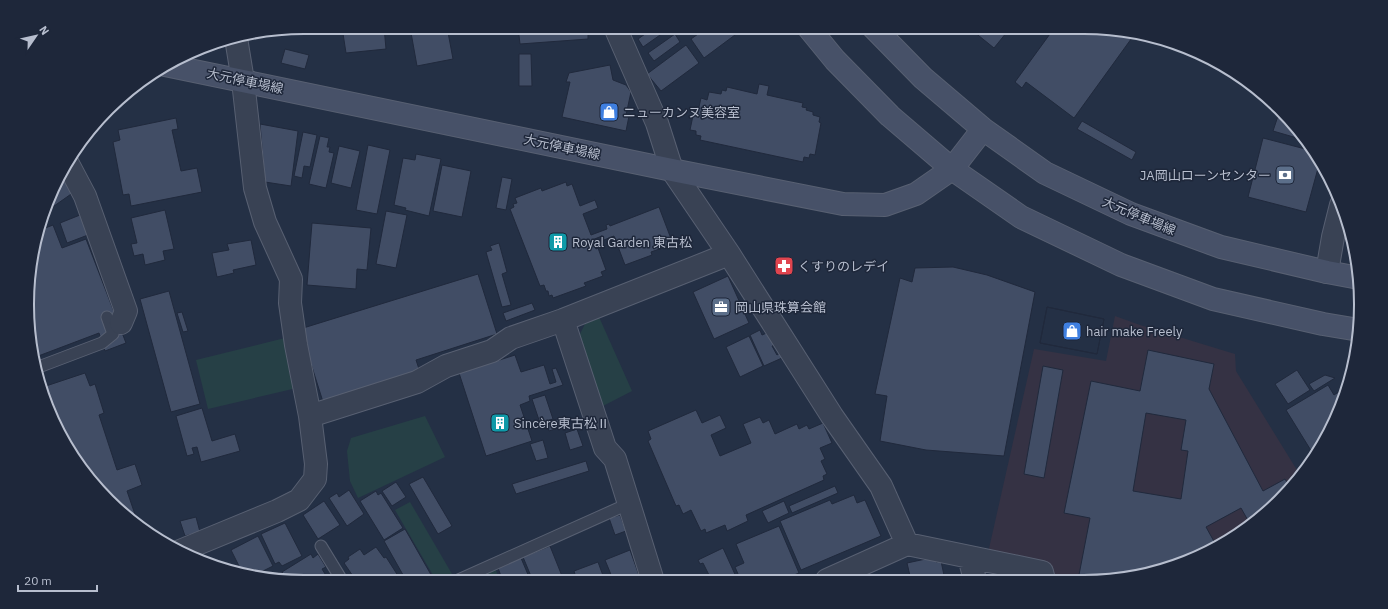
<svg xmlns="http://www.w3.org/2000/svg" width="1388" height="609" viewBox="0 0 1388 609" font-family="'IBM Plex Sans','Noto Sans JP',sans-serif">
  <rect width="100%" height="100%" fill="#243045"/>
  <!-- medical -->
  <path fill="#353244" d="M1115 316 1140 325 1235 354 1236 371 1300 475 1266 513 1190 561 1120 580H1051L988 553 1034 349 1106 361Z"/>
  <!-- green -->
  <path fill="#264046" d="M599 317 632 391 601 407 578 338 585 324Z
    M289 337 301 387 208 409 196 360Z
    M425 416 445 457 358 498 350 481 347 451 351 438Z
    M410 502 452 574 439 582H437L395 510Z
    M495 568 498 576 485 581 463 582Z"/>
  <!-- building -->
  <path fill="#414d65" stroke="#20293c" fill-rule="evenodd" d="M342 27H384L386 49 346 53Z
    M410 27H447L453 59 417 66Z
    M518 27H599V28H588V39L520 44Z
    M655 27 670 28 643 47 638 39Z
    M708 27H742L743 29 704 58 691 39Z
    M968 27H1011L994 48Z
    M1055 27H1084L1134 35 1074 118 1026 82 1022 88 1015 82Z
    M675 34 680 42 654 61 648 53Z
    M219 41 220 47 208 45 215 42Z
    M686 45 699 63 661 91 647 74Z
    M285 49 309 55 305 69 281 63Z
    M519 54H531L532 86H519Z
    M610 65 613 80 626 85 631 92 626 115 629 116 626 131 562 117 570 82H566L569 73Z
    M759 84 769 86 767 95 803 103 802 107 807 108 806 110 813 112V115L820 117 819 122 821 123 815 155 810 154 809 158 804 157 803 162 700 140 701 136 696 135V131L690 130 695 106 699 107 701 98 707 100 709 92 721 94 722 90 726 91 727 87 757 94Z
    M1280 110 1299 131 1297 138 1273 131Z
    M176 118 178 129 172 130 181 171 197 168 202 192 131 206 129 194 123 195 113 142 120 140 118 130Z
    M1082 121 1136 152 1132 160 1077 129Z
    M260 124 298 131 291 186 265 182Z
    M303 132 317 135 310 167 304 166 302 178 294 176Z
    M320 136 329 138 327 147H330L329 152 334 153 326 188 309 184Z
    M1263 138 1313 151 1320 161 1306 212 1248 197Z
    M368 145 390 150 377 214 356 210Z
    M339 146 360 151 351 188 331 183Z
    M416 154 441 159 429 216 405 210 406 208 394 205 403 158 415 160Z
    M442 165 471 171 462 217 433 211Z
    M61 174 74 192 47 211Z
    M502 177 512 179 506 210 496 208Z
    M566 182 567 186 572 184 580 206 595 200 598 208 583 214 591 235 607 229 606 225 609 224 610 226 659 207 673 244 651 252 652 255 625 265 614 236 604 240 602 236 592 240 596 249 598 248 606 270 601 272 603 276 584 283 586 286 553 298 552 295 549 296 548 291H546L544 285 540 286 510 209 514 207 513 204 517 203 515 198 541 188 542 191Z
    M165 210 174 249 163 251 165 260 145 265 143 254 134 256 131 244 137 243 131 218Z
    M386 211 407 215 396 268 376 264Z
    M80 215 88 235 67 243 60 223Z
    M312 223 371 228 367 270 357 269 356 289 307 285Z
    M53 225 62 248 86 239 126 343 105 351 99 333 33 358 29 341 32 251 40 230Z
    M251 240 256 265 233 270 234 273 217 277 212 253 229 250 227 244Z
    M499 243 507 272 502 274 511 305 502 307 486 252 492 250 490 246Z
    M953 267 987 275 1035 292 1004 456 926 450 880 441 887 396 875 394 900 278 912 282 915 268Z
    M478 274 497 334 416 360 421 375 324 405 300 329Z
    M728 276 749 323 714 339 693 292Z
    M169 291 200 404 171 412 140 299Z
    M532 303 535 310 506 321 503 313Z
    M1047 307 1104 319 1097 354 1040 343Z
    M1047 307 1104 319 1097 354 1040 343Z
    M182 312 188 331 183 332 177 313Z
    M760 330 762 335 769 332 775 345 772 346 777 355 780 353 782 358 764 366 750 335Z
    M749 336 763 366 740 377 726 347Z
    M1148 350 1214 364 1209 389 1263 491 1285 479 1290 487 1266 513 1250 524 1241 508 1206 527 1216 545 1190 561 1120 580H1078L1090 518 1064 513 1091 381 1140 391ZM1146 413 1186 420 1181 450 1188 451 1181 499 1133 491Z
    M515 355 521 372 544 365 550 384 556 382 552 369 556 368 563 385 529 396 530 401 520 405 532 441 486 456 459 373Z
    M1043 366 1063 370 1044 478 1024 474Z
    M1297 370 1310 390 1288 404 1275 384Z
    M85 373 90 386 95 384 104 413 99 415 117 470 135 464 142 485 127 491 139 526 122 513 64 443 42 394 40 388Z
    M1325 375 1335 378 1314 391 1309 384Z
    M1328 385 1334 395 1340 391 1344 398 1315 457 1286 410Z
    M545 395 553 419 540 423 532 399Z
    M202 408 212 441 235 434 240 451 201 462 197 447 192 448 194 454 187 456 176 416Z
    M696 410 702 423 720 415 726 428 711 435 720 456 751 443 743 424 760 417 763 423 769 420 775 434 797 424 799 429 807 425 809 429 823 423 832 443 820 448 825 459 821 461 827 474 823 476 824 480 746 515 748 521 727 531 725 525 706 533 705 529 701 531 691 510 683 514 679 505 676 506 648 441 651 439 648 431Z
    M561 418 564 426 549 431 547 422Z
    M577 429 583 446 570 450 565 433Z
    M543 440 548 458 536 461 530 444Z
    M586 461 589 471 516 494 512 484Z
    M423 477 452 526 438 534 409 484Z
    M396 482 406 497 392 506 382 491Z
    M835 486 838 493 792 513 789 506Z
    M349 490 364 514 347 526 329 498 337 493 339 497Z
    M376 491 378 495 381 493 403 528 384 540 360 501Z
    M854 495 857 503 865 500 881 536 801 570 780 521 830 500 832 504Z
    M324 501 340 525 318 539 303 515Z
    M784 501 789 513 768 523 762 511Z
    M620 515 626 531 615 535 609 518Z
    M196 517 200 532 185 536 180 521Z
    M285 523 302 556 282 566 279 562 275 564 261 534Z
    M779 526 799 573 794 575 796 580 741 581 735 567 744 563 736 544Z
    M405 529 434 580 431 582H407L384 541Z
    M258 536 273 566 257 574 242 572 231 550Z
    M550 546 564 581H533L523 557Z
    M376 547 384 558 386 557 402 582H357L344 563 349 559 348 557 360 549 364 555Z
    M723 548 738 581H712L703 563 700 564 698 560Z
    M630 550 640 578 631 581H609L608 578 612 577 605 560Z
    M311 554 313 558 318 554 326 567 322 569 330 582H304L286 579 282 572Z
    M935 557 936 562 941 561 945 580H911L907 563Z
    M521 558 529 577 517 581H488L501 576 498 568Z
    M598 562 605 581H577L574 571Z"/>
  <g fill="none" stroke-linecap="round" stroke-linejoin="round">
    <!-- lane casing -->
    <g stroke="#586072" stroke-width="13">
      <path id="lane" d="M36 368 102 343 113 334 107 317
        M321 546 343 582
        M454 582 628 504"/>
    </g>
    <!-- street casing -->
    <g stroke="#586072" stroke-width="24">
      <path id="street" d="M615 27 657 123 672 170 729 254 832 416 881 486 907 544
        M67 162 85 196 126 311 121 323
        M1327 272 1333 237 1341 205
        M563 320 605 448 615 459 653 581
        M310 416 417 382 446 366 492 351 511 338 563 320 729 254
        M180 551 277 511 299 500 315 479 316 464 310 416 296 345 290 303 291 279 265 222 255 188 243 81 236 38
        M969 557 975 580
        M827 580 907 544 1042 572 1044 580"/>
    </g>
    <!-- secondary casing -->
    <g stroke="#586072" stroke-width="24">
      <path id="secondary" d="M808 27 835 60 890 116 952 169 1021 217 1121 265 1213 299 1323 324 1359 330
        M873 27 923 78 983 129 1045 173 1131 214 1221 247 1327 272 1359 278
        M165 65 672 170 843 204 885 205 916 194 952 169 983 129"/>
    </g>
    <!-- lane -->
    <use href="#lane" stroke="#394254" stroke-width="11"/>
    <!-- street -->
    <use href="#street" stroke="#394254" stroke-width="22"/>
    <!-- secondary -->
    <use href="#secondary" stroke="#475168" stroke-width="22"/>
  </g>
  <!-- icons -->
  <defs>
    <g id="shop-square" transform="scale(1)"><rect x="-9" y="-9" width="18" height="18" rx="4" fill="#3f7fe0" stroke="#1e273a"/><path d="M-5-2.5h2.3a2.7 3.5 0 0 1 5.4 0H5L5.5 6h-11ZM-1.5-2.5h3a1.5 2.3 0 0 0-3 0Z" fill="#fff"/></g>
    <g id="bank-square" transform="scale(1)"><rect x="-9" y="-9" width="18" height="18" rx="4" fill="#5c6f8a" stroke="#1e273a"/><path d="M-6-4H6V4H-6ZM0-2.3a2.3 2.3 0 1 0 0 4.6a2.3 2.3 0 1 0 0-4.6Z" fill="#fff"/></g>
    <g id="building-square" transform="scale(1)"><rect x="-9" y="-9" width="18" height="18" rx="4" fill="#0f9aa8" stroke="#1e273a"/><path d="M-4-6H4V6H1V3H-1V6H-4ZM-2.5-4.3h1.7v1.8h-1.7ZM.8-4.3h1.7v1.8H.8ZM-2.5-1h1.7V.8h-1.7ZM.8-1h1.7V.8H.8Z" fill="#fff"/></g>
    <g id="pharmacy-square" transform="scale(1)"><rect x="-9" y="-9" width="18" height="18" rx="4" fill="#e0444e" stroke="#1e273a"/><path d="M-2-6h4v4h4v4h-4v4h-4v-4h-4v-4h4Z" fill="#fff"/></g>
    <g id="office-square" transform="scale(1)"><rect x="-9" y="-9" width="18" height="18" rx="4" fill="#5c6f8a" stroke="#1e273a"/><path d="M-6-3h4V-5.5h4V-3h4V5H-6ZM-1-4.5V-3h2v-1.5ZM-6 0V1H6V0Z" fill="#fff"/></g>
  </defs>
  <g fill-rule="evenodd">
    <use href="#shop-square" x="609" y="112"/>
    <use href="#bank-square" x="1285" y="175"/>
    <use href="#building-square" x="558" y="242"/>
    <use href="#pharmacy-square" x="784" y="266"/>
    <use href="#office-square" x="721" y="307"/>
    <use href="#shop-square" x="1072" y="331"/>
    <use href="#building-square" x="500" y="423"/>
  </g>
  <g text-anchor="middle" dominant-baseline="central" stroke-width="3" stroke-linejoin="round" paint-order="stroke">
    <!-- street labels -->
    <g font-size="13" fill="#b7bece" stroke="#1e273a">
      <text transform="translate(245 81) rotate(12)">大元停車場線</text>
      <text transform="translate(562 147) rotate(12)">大元停車場線</text>
      <text transform="translate(1139 216) rotate(23)">大元停車場線</text>
    </g>
    <!-- poi labels -->
    <g font-size="13" fill="#b7bece" stroke="#1e273a" text-anchor="start">
      <text x="623" y="112">ニューカンヌ美容室</text>
      <text x="1271" y="175" text-anchor="end">JA岡山ローンセンター</text>
      <text x="572" y="242">Royal Garden 東古松</text>
      <text x="798" y="266">くすりのレデイ</text>
      <text x="735" y="307">岡山県珠算会館</text>
      <text x="1086" y="331">hair make Freely</text>
      <text x="514" y="423">Sincère東古松Ⅱ</text>
    </g>
  </g>
  <!-- crop -->
  <path d="M0 0H1388V609H0ZM304 34H1084A270 270 0 0 1 1354 304V305A270 270 0 0 1 1084 575H304A270 270 0 0 1 34 305V304A270 270 0 0 1 304 34Z" fill="#1e273a" fill-rule="evenodd"/>
  <path fill="none" stroke="#b7bece" stroke-width="2" d="M304 34H1084A270 270 0 0 1 1354 304V305A270 270 0 0 1 1084 575H304A270 270 0 0 1 34 305V304A270 270 0 0 1 304 34Z"/>
  <!-- north arrow -->
  <g transform="translate(36 36) rotate(56)" stroke="#1e273a" stroke-width="3" paint-order="stroke">
  <path d="M0-3L7 15L0 10L-7 15Z" fill="#b7bece"/>
  <text y="-6" font-size="11" font-weight="bold" text-anchor="middle" fill="#b7bece">N</text>
  </g>
  <!-- scale -->
  <path d="M18 585v6h79v-6" fill="none" stroke="#b7bece" stroke-width="2"/>
  <text x="24" y="585" font-size="12" fill="#b7bece" stroke="#1e273a" stroke-width="3" paint-order="stroke">20 m</text>
</svg>
